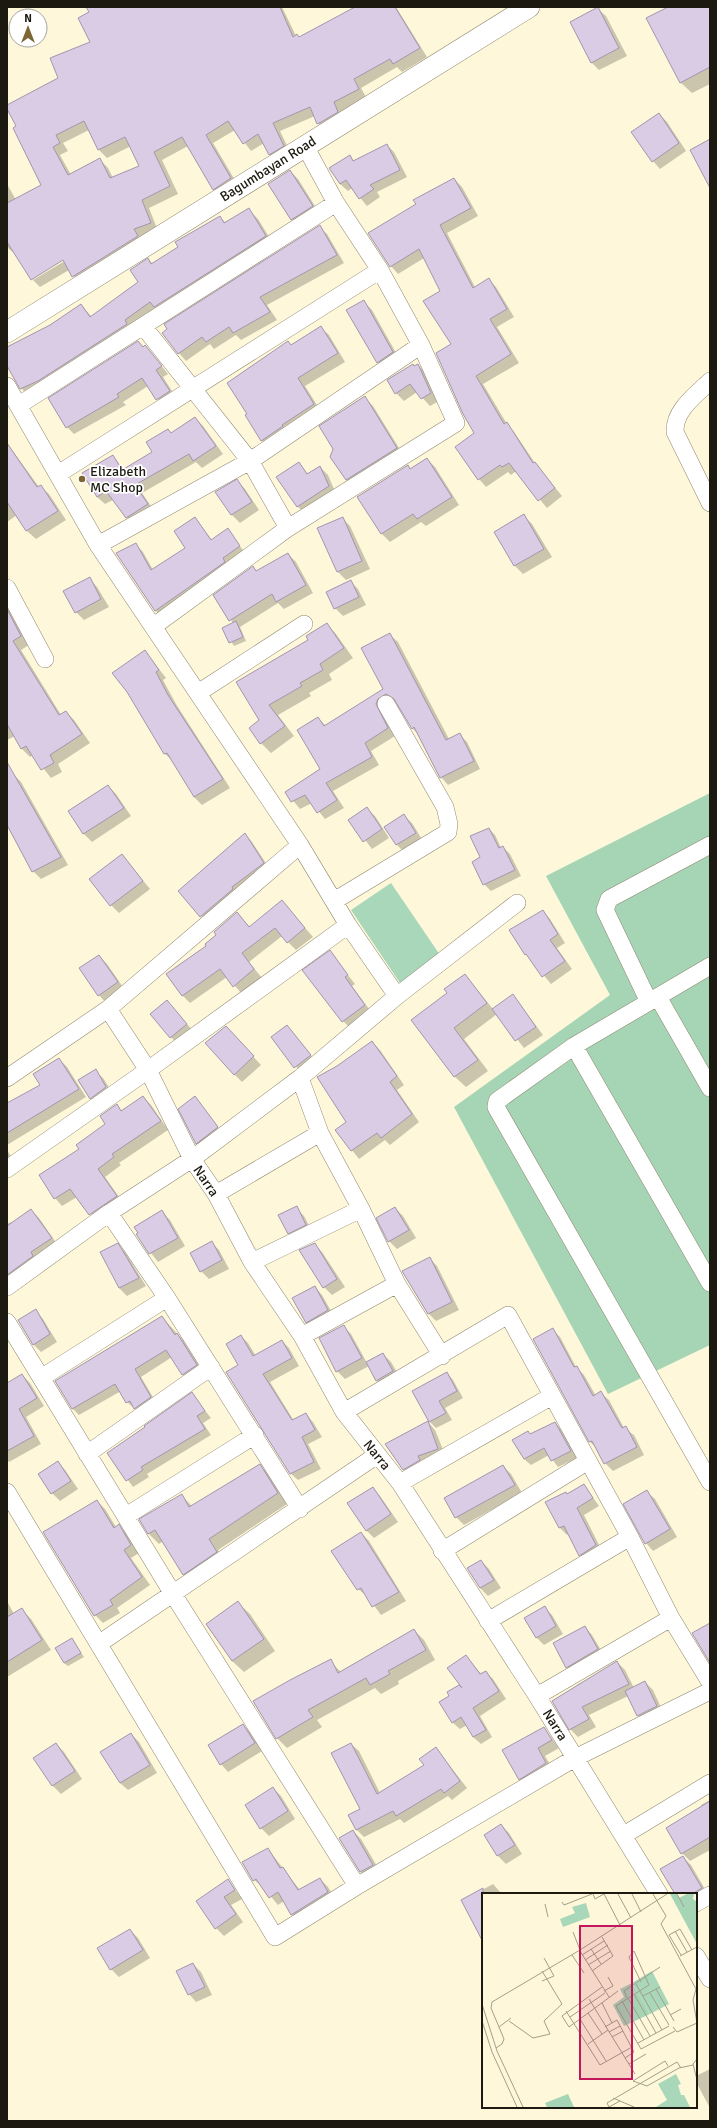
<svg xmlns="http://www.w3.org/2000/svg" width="717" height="2128" viewBox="0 0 717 2128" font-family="Signika,sans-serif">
  <rect width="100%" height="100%" fill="#fef7da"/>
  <!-- green -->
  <path fill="#a9d7b9" d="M391 883 440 955 400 983 351 910Z"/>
  <!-- forest -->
  <path fill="#a5d5b5" d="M710 793V1345L608 1394 454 1107 610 995 546 876Z"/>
  <!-- shadow -->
  <path fill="#0003" fill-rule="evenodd" d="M87 7H282L296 36 299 38 354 9 353 7H396L427 57 402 72 397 67 361 88 366 97 342 111 346 120 326 131 318 123 315 116 280 131 291 154 277 162 269 154 264 143 251 151 235 130 213 143 239 187 222 197 214 189 188 146 162 160 178 194 149 208 158 231 81 285 69 270 40 287 33 280 68 259 66 257 33 278V280L17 256 7 247V184L16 200 42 186 18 126 7 106 60 78 91 43 90 12ZM89 130 99 150 107 158 131 146 140 167 113 178 108 168 100 160 71 175 60 155 68 151 63 143Z
    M670 7H710V84L692 93 680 82Z
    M598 9 606 16 627 56 599 70 591 62Z
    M659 114 667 122 686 151 660 169 653 161Z
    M387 145 394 152 407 177 377 192 380 197 367 206 352 188 348 191 340 184 350 156 354 161Z
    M290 171 298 179 320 214 300 227 292 219Z
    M454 179 462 187 478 216 447 233 475 287 489 280 496 287 514 317 497 327 519 363 483 384 507 424 514 432 535 463 562 496 547 508 516 471 511 475 508 472 486 487 479 479 476 434 452 344 441 292 424 258 398 274 391 266 417 204Z
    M249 210 258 219 274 245 30 397 21 388 7 364V348L50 326 81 305 92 317 139 283 148 259 153 264 180 247 220 217 226 223Z
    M319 227 327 234 344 263 267 305 277 320 241 340 236 335 214 349 210 344 186 361 179 353Z
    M364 302 372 310 400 360 386 370 378 362Z
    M321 328 329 335 345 362 305 386 322 413 270 448 262 441 247 415 288 342 292 346Z
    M138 342 152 354 168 374 163 377 177 399 164 407 148 386 123 402 126 405 74 434 67 427Z
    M418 365 426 373 439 401 430 406 417 392 404 401 396 393Z
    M365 398 373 406 404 456 354 487 346 480Z
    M195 418 203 426 223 454 202 468 196 462 142 493 155 512 134 526 113 500 105 504 97 497 113 456 124 470 153 453 172 434Z
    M7 443 39 487 40 486 49 494 66 520 36 539 27 531 17 515 7 522Z
    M427 459 435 467 459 505 426 526 421 522 390 542 382 534 358 497 408 466 411 469Z
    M299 463 308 474 320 467 328 475 336 494 306 514 298 507 278 478Z
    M237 481 245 489 259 510 240 523 232 515 217 492Z
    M524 516 532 524 552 557 523 574 515 566 495 532Z
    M195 518 212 540 227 530 247 555 163 618 155 610 135 544 143 552 153 570 187 549Z
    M342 518 350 526 370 569 346 580 338 572 318 529Z
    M288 554 296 562 313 593 284 609 278 603 240 627 246 641 234 646 223 628 233 623 214 596 253 568 257 571Z
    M90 579 97 587 109 607 84 620 76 612Z
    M350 581 358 589 366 605 343 616 335 608Z
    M7 603 29 645 21 650 61 715 66 712 74 720 90 743 58 764 62 772 51 778 33 755 30 757 22 749 15 736 7 740Z
    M327 624 336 634 353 658 329 674 332 680 309 693 311 696 278 715 294 736 271 753 261 743 260 721 238 682 309 640Z
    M390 635 398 642 449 739 459 734 467 742 480 769 448 785 441 777 418 734 412 728 398 702H389L395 736 371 751 379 765 333 791 344 808 325 819 312 803 300 809 286 792 321 769 318 718 326 726 384 690Z
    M145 651 166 678 163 680 176 704 230 788 202 805 194 797 173 761 165 754 128 692Z
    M13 774 21 782 68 865 41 879 33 871 7 825V777Z
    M108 786 116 794 131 816 92 842 84 834 69 811Z
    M367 809 375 816 389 838 372 849 350 820Z
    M404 816 412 823 423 841 405 853 397 845 386 827Z
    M489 829 495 835 501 848 503 847 510 854 521 876 491 891 484 884 482 858Z
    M245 834 252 842 271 871 209 924 179 891Z
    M122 855 150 889 119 913 111 905Z
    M282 901 313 937 296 950 282 936 249 962 262 978 242 994 227 977 190 1003 182 995 207 946 237 913 250 927Z
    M543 911 550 919 565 943 557 948 572 969 551 984 526 954Z
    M330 952 355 984 352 986 372 1013 351 1029 343 1021Z
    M99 956 107 964 125 990 106 1003 99 995Z
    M465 975 493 1009 513 995 543 1035 524 1048 497 1014 464 1039 488 1071 466 1087 455 1077 413 1020 449 993Z
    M167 1001 194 1032 178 1045 171 1037Z
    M287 1026 318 1064 303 1075 272 1037Z
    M226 1027 261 1065 242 1082 234 1074Z
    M372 1042 380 1050 404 1085 397 1090 419 1122 390 1145 385 1140 359 1159 336 1130 347 1122 337 1067Z
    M59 1059 67 1067 86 1097 7 1145V1104L41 1086Z
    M95 1071 103 1078 114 1095 98 1106 90 1098Z
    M143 1097 151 1105 168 1130 119 1163 121 1165 105 1177 124 1204 98 1222 77 1197 62 1206 55 1198 80 1149 106 1124 117 1105 122 1111Z
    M195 1098 225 1136 204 1151 196 1143Z
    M7 1150 16 1164 7 1172Z
    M296 1208 304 1216 313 1233 296 1241 288 1233Z
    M395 1208 403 1216 416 1238 397 1249 389 1241Z
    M31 1210 39 1218 59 1247 7 1290V1224L11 1222 12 1223Z
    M162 1212 170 1220 185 1246 158 1262 137 1235Z
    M211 1242 219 1250 229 1269 209 1279 201 1271 191 1253Z
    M314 1244 322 1252 345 1287 332 1295 324 1287Z
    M117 1245 125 1252 146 1286 127 1296 119 1288Z
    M429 1258 437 1266 459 1310 436 1321 428 1313Z
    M315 1287 322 1295 335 1318 314 1330 307 1322Z
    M36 1311 43 1319 57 1342 41 1352 33 1344Z
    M162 1317 184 1341 203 1372 190 1382 183 1375 172 1357 141 1377 157 1404 142 1415 127 1402 121 1391 79 1415 72 1408Z
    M343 1326 351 1334 367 1363 383 1354 391 1362 401 1379 385 1389 377 1381 369 1366 345 1379 337 1371Z
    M553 1330 560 1337 576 1367 584 1375 596 1396 601 1393 609 1400 624 1428 634 1435 644 1455 613 1471 605 1463 598 1449 590 1442 534 1339Z
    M241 1336 248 1343 256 1356 282 1341 289 1348 299 1366 270 1382 294 1421 306 1414 313 1422 322 1437 308 1444 321 1469 298 1480 290 1473 239 1365Z
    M447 1373 453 1380 463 1398 445 1408 452 1420 436 1428 430 1422Z
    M22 1375 30 1383 44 1406 26 1417 41 1444 9 1462 7 1460V1384Z
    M192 1394 211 1418 203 1423 211 1435 147 1474 149 1477 133 1487 108 1453 147 1428Z
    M428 1422 435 1430 446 1457 411 1477 403 1469Z
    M555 1423 562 1430 577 1458 558 1467 549 1455 531 1465 524 1459 531 1435Z
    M58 1462 65 1470 78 1489 60 1501 52 1493Z
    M259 1465 270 1475 287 1504 218 1550 226 1562 193 1584 183 1574 163 1541 159 1544 149 1534 141 1520 181 1495 192 1506Z
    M503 1466 511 1474 522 1493 464 1525 456 1517Z
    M584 1485 599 1506 584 1515 603 1553 587 1562 580 1555 569 1534 567 1535 560 1528 547 1503 568 1495Z
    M373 1488 380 1496 398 1522 374 1538 366 1530Z
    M647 1492 655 1499 677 1537 653 1551 646 1543Z
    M97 1501 105 1509 116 1527 119 1526 126 1533 139 1553 131 1558 150 1585 117 1608 120 1613 103 1623 95 1615Z
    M361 1533 369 1541 406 1601 381 1615 367 1596 358 1589Z
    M481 1561 489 1569 501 1588 488 1596 480 1588Z
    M7 1601 14 1614 22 1610 31 1619 51 1650 7 1677Z
    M238 1603 250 1614 275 1651 244 1672 232 1661Z
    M545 1608 552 1615 563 1634 544 1645 536 1637Z
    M585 1627 592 1635 605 1657 575 1675 567 1667Z
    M414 1630 424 1640 435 1660 398 1681 399 1684 381 1694 375 1688 317 1720 322 1727 287 1748 277 1738 330 1661 342 1673Z
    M72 1639 84 1657 68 1666 64 1663Z
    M466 1656 482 1675 486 1672 493 1679 506 1699 480 1716 492 1737 481 1744 473 1737 467 1725 460 1729 452 1722 464 1691Z
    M617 1662 625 1670 634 1688 645 1682 653 1690 664 1714 646 1723 638 1715 628 1696 589 1715 596 1727 578 1737 570 1729 577 1685Z
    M243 1725 251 1733 262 1751 228 1772 221 1764Z
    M544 1728 559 1748 545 1756 554 1771 527 1787 519 1779Z
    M131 1734 139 1742 157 1773 128 1790 120 1783Z
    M56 1744 64 1752 82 1779 61 1794 53 1786 34 1758Z
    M351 1744 359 1751 380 1793 425 1766 436 1748 467 1788 452 1800 448 1796 404 1823 400 1819 364 1837 356 1829 361 1810Z
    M273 1788 281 1796 295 1819 269 1836 261 1828Z
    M710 1800V1850L690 1861 682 1853 702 1807 701 1805Z
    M501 1825 509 1833 522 1854 506 1864 498 1856 485 1835Z
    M353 1831 361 1839 381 1873 369 1880 361 1872 340 1838Z
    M268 1849 300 1890 320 1879 328 1887 336 1900 300 1922 292 1914 284 1901 278 1905 263 1887 254 1880Z
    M683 1857 691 1865 709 1896 676 1894Z
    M228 1880 242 1899 231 1905 243 1922 224 1936 216 1928Z
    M493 1884 502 1894H483V1940L462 1901Z
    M130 1930 138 1938 150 1958 119 1977 111 1969 99 1949Z
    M193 1964 201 1972 212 1995 196 2002 189 1994Z
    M710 2069V2108L696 2082V2076Z"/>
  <!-- building -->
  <path fill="#dbcce5" stroke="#a495ad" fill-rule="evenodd" d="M86 7H280L293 37 297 34 299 37 355 7H395L420 48 393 64 390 59 354 79 359 89 334 102 338 112 323 121 317 124 310 107 273 123 284 146 269 155 258 134 243 144 228 121 206 135 231 178 213 190 182 137 154 152 170 186 142 200 151 223 134 229 138 236 72 277 63 260 31 280 7 242V203L41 185 13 128 16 126 7 109V105L58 78 50 58 90 42 78 18 89 12ZM84 121 98 150 125 137 139 166 110 178 100 158 68 175 53 147 60 143 56 135Z
    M598 7 619 48 591 63 570 22Z
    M668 7H710V67L680 83 646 18Z
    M659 113 679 143 652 162 631 132Z
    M710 139V188L690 150Z
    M387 144 400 170 370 185 374 189 359 199 346 180 340 184 329 168 350 155 353 161Z
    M290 170 313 206 291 220 268 184Z
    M454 178 471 208 440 225 473 288 489 278 507 309 490 319 511 354 476 376 504 424 507 422 533 463 535 462 555 488 538 501 509 463 502 467 500 465 478 480 455 447 474 433 463 414 436 353 451 344 423 301 440 291 419 249 390 267 368 233 416 204 413 200Z
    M249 208 266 236 154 307 150 302 125 320 127 324 38 381 20 389 7 366V347L50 325 81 304 90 317 138 282 130 270 148 258 151 264 178 247 175 242 220 216 224 223Z
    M320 225 337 255 260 297 270 312 233 333 229 327 206 342 202 337 178 354 162 333 167 329 164 324Z
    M364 300 393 352 377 363 346 310Z
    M321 326 338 353 298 378 314 404 282 425 283 426 261 441 245 415 247 414 227 383 288 341 291 345Z
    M138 341 143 347 145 345 162 366 156 370 170 391 156 400 142 378 117 394 119 397 66 428 48 398Z
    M413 364 414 366 418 364 431 393 421 399 410 384 395 394 387 380Z
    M365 396 397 448 346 480 330 457 333 449 319 426Z
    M195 417 216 446 193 461 189 454 135 485 148 504 126 518 106 491 97 497 82 473 113 455 122 470 152 452 146 442 168 429 171 433Z
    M7 443 37 487 41 485 58 511 26 531 7 502Z
    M427 458 452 497 417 519 413 514 381 534 357 497 408 465 410 469Z
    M299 462 307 474 320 466 329 486 297 507 276 477Z
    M237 479 252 502 231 515 215 492Z
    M524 514 544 549 514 566 494 532Z
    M195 517 211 540 228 528 240 546 223 558 225 562 155 611 116 553 136 543 151 570 185 548 174 531Z
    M343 517 362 561 337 572 317 528Z
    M288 553 306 585 276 602 272 594 229 621 213 595 253 566 256 571Z
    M90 577 101 599 75 613 63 591Z
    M351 580 359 597 334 609 326 592Z
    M7 609 21 636 13 641 59 715 66 711 82 734 50 755 54 763 41 770 26 746 21 749 7 724Z
    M236 621 243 637 229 643 222 628Z
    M327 623 344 648 320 664 323 670 300 683 302 686 269 705 285 726 260 744 249 728 259 720 236 682 308 640 306 636Z
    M390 633 446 740 460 733 474 761 440 778 414 727 412 729 394 699 386 694 378 699 376 704 388 728 365 743 372 757 326 783 337 800 317 813 305 795 291 802 285 792 320 769 297 730 318 717 324 726 383 689 361 648Z
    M145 650 159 670 156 672 168 695 223 779 194 797 167 753 164 754 127 692 112 673Z
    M7 762 61 857 32 872 7 825Z
    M108 785 124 808 83 834 68 811Z
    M367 807 382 829 363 842 348 820Z
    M404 814 416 833 396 845 384 827Z
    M489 828 499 848 503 846 515 870 483 885 472 862 480 857 470 836Z
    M245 833 264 863 232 887 233 889 200 917 178 891Z
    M122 854 143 881 110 906 89 879Z
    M282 900 305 928 287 943 275 928 242 953 254 969 233 987 220 969 182 996 166 974 206 946 205 944 216 935 214 932 237 912 249 927Z
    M543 910 558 934 550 940 565 961 542 977 526 954 525 955 509 930Z
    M330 950 348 975 345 977 365 1005 342 1022 302 970Z
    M99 955 118 982 98 996 79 968Z
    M465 974 487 1003 454 1028 478 1060 454 1077 411 1020 447 993 444 989Z
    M513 994 536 1027 515 1041 492 1009Z
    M167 1000 187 1024 170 1038 150 1014Z
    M287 1025 311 1055 294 1068 271 1037Z
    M226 1026 254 1056 234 1075 205 1043Z
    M372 1041 397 1076 390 1082 412 1114 381 1138 377 1133 351 1151 335 1130 346 1122 317 1077 337 1066Z
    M59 1058 79 1089 7 1133V1103L40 1085 33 1074Z
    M96 1069 106 1087 90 1099 78 1080Z
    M143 1096 161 1121 112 1154 114 1157 98 1169 117 1196 89 1215 70 1189 54 1199 39 1175 79 1149 76 1145 105 1124 100 1116 117 1104 121 1111Z
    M195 1096 218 1127 196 1144 178 1109Z
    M297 1206 306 1225 288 1234 278 1215Z
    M395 1207 409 1230 388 1242 376 1218Z
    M31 1209 52 1238 31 1252 33 1256 7 1275V1226Z
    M162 1210 178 1238 149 1254 136 1234 138 1233 134 1227Z
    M212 1241 222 1260 200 1272 190 1253Z
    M118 1243 139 1278 119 1288 100 1252Z
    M315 1243 337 1279 323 1288 299 1250Z
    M430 1257 452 1302 428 1314 402 1271Z
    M315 1286 328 1310 306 1323 292 1298Z
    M36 1309 50 1334 33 1345 18 1320Z
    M162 1316 175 1335 177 1333 197 1365 182 1375 166 1350 135 1369 151 1397 134 1409 130 1401 126 1403 115 1384 72 1409 55 1381Z
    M344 1325 362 1358 336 1372 319 1338Z
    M553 1328 574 1367 577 1366 593 1396 601 1391 622 1428 626 1426 637 1447 604 1464 592 1441 589 1442 533 1339Z
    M241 1335 253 1356 282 1340 292 1358 263 1374 292 1420 306 1413 315 1430 302 1437 314 1462 290 1474 226 1372 238 1365 226 1344Z
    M383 1353 393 1371 376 1381 366 1362Z
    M447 1372 457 1391 439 1401 446 1413 429 1422 412 1391Z
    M22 1374 37 1398 19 1409 34 1436 7 1451V1383Z
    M192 1392 205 1411 197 1416 205 1429 141 1467 143 1470 126 1481 107 1453 145 1427 144 1426Z
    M428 1421 438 1449 418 1456 420 1460 403 1470 385 1444Z
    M555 1422 571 1451 551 1461 544 1448 524 1459 512 1440 528 1431 530 1434Z
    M58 1461 71 1481 51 1494 38 1474Z
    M260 1464 278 1493 209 1539 217 1552 183 1575 155 1530 148 1534 139 1519 182 1494 189 1507Z
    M503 1465 515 1485 455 1518 444 1498Z
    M584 1484 593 1498 577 1508 596 1545 579 1556 564 1526 559 1528 545 1502 566 1492 567 1494Z
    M373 1487 391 1514 366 1531 347 1503Z
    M647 1490 670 1529 645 1544 623 1504Z
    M97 1500 114 1528 119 1524 131 1545 124 1550 142 1577 110 1600 113 1605 94 1616 43 1532Z
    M361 1532 399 1592 372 1607 361 1588 357 1590 331 1551Z
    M481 1560 494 1580 480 1588 467 1568Z
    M238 1601 264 1639 232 1661 206 1624Z
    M545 1606 556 1626 536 1638 524 1618Z
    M22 1608 42 1640 7 1662V1617Z
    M710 1623V1663L692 1633Z
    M585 1626 598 1649 566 1668 553 1643Z
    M414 1629 426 1650 388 1671 390 1674 370 1685 366 1678 308 1710 313 1717 276 1739 253 1701 290 1680 331 1659 338 1673Z
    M72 1638 81 1653 64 1663 55 1648Z
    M466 1655 480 1674 486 1671 499 1691 473 1708 486 1730 473 1737 461 1717 452 1723 439 1702 449 1696 447 1692 459 1685 462 1688 447 1668Z
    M617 1661 629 1684 582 1707 589 1719 569 1730 552 1701Z
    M645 1681 657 1706 637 1716 625 1691Z
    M243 1724 255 1743 220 1765 208 1745Z
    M544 1727 552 1740 538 1748 546 1763 519 1780 502 1750Z
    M131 1733 150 1765 120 1783 100 1752Z
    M56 1743 75 1771 52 1786 33 1758Z
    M351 1743 377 1794 424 1765 419 1759 436 1747 460 1781 444 1793 441 1789 396 1816 393 1811 356 1830 348 1815 360 1809 331 1753Z
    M273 1787 288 1811 260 1829 245 1805Z
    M710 1801V1837L681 1854 666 1828Z
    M501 1824 515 1845 497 1856 484 1835Z
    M353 1830 373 1865 360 1872 339 1838Z
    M268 1848 280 1868 283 1867 298 1890 320 1878 328 1892 291 1915 278 1892 269 1898 256 1879 253 1881 242 1862Z
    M683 1856 702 1888 692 1894H675L660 1869Z
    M228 1879 235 1890 224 1897 236 1914 215 1929 196 1901Z
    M483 1888V1942L461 1900Z
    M130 1929 143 1950 110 1970 97 1948Z
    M193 1963 205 1987 188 1995 176 1971Z"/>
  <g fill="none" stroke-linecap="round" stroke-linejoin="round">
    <!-- minor casing -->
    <g stroke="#8d876d" stroke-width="18">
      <path id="minor" d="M143 326 250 461 288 528
        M710 381C696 395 674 410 675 432L710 503
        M7 386 98 545 300 845 348 925 397 996
        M19 405 336 203
        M58 474 380 270
        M98 545 250 461 421 345
        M7 588 45 659
        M154 626 288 528 456 423 421 345 380 270 336 203 305 146
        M198 693 304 624
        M334 901 448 832 449 824 445 807 386 704
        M710 966 574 1046 497 1101 496 1107 710 1482
        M658 997 710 1088
        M649 1002 605 910 609 899 710 845
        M108 1009 148 1070 192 1159 216 1194 252 1262 302 1336 344 1412 400 1483 537 1696 659 1894
        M574 1046 710 1283
        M7 1078 108 1009 300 845
        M300 1078 320 1133 361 1209 397 1284 442 1356
        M7 1169 148 1070 348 925
        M216 1194 320 1133
        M109 1213 167 1298 300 1509
        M252 1262 361 1209
        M7 1287 109 1213 192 1159 300 1078 397 996 517 903
        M7 1322 173 1594 357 1886
        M302 1336 397 1284
        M41 1378 167 1298
        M344 1412 508 1315 630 1537 671 1618 710 1682
        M87 1454 211 1367
        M400 1483 552 1396
        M7 1492 275 1937 357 1886 575 1758 710 1691
        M126 1516 255 1435
        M442 1551 588 1461
        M488 1621 630 1537
        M100 1643 377 1455
        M537 1696 671 1618
        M624 1835 710 1783
        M696 1903 710 1895
        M696 1956 710 1979"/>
    </g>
    <!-- tertiary casing -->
    <g stroke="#8d876d" stroke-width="22">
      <path id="tertiary" d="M7 332 529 7"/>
    </g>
    <!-- minor -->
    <use href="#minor" stroke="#fff" stroke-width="17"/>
    <!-- tertiary -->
    <use href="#tertiary" stroke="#fff" stroke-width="21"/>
  </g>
  <!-- markers -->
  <circle fill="#7d6535" stroke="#fff" stroke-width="1.5" cx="82" cy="479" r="4"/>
  <g text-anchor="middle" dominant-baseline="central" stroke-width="3.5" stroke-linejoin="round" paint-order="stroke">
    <!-- street labels -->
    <g font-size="14" fill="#1c1a10" stroke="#fff">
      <text transform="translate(268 169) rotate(-32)">Bagumbayan Road</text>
      <text transform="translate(206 1181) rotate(56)">Narra</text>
      <text transform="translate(377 1455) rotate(51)">Narra</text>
      <text transform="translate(555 1725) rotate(58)">Narra</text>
    </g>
    <!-- poi labels -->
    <g font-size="14" fill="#1c1a10" stroke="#fff" text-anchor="start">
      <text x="90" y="471">Elizabeth<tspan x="90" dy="16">MC Shop</tspan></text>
    </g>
  </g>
  <!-- overview -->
  <g transform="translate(482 1893)">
    <rect width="215" height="215" fill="#fef7da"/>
    <path d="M104 10 108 24 81 34 78 26 93 20 90 14ZM170 78 187 111 168 121 150 90ZM194 181 199 191 196 192 199 202H202L208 214H174L185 207 176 191Z" fill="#a9d7b9"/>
    <path d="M188 1H195L197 5 205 1H212L211 6 215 9V51ZM150 90 168 121 142 133 131 112 142 104 138 96ZM86 201 92 214H65L63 210Z" fill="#a5d5b5"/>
    <path fill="none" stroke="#a49f89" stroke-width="1" d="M111 1 113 6 122 1M122 1 138 32M136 1 149 25M150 1 159 19M171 1 184 23 179 31 214 96 211 107 215 130M195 1 202 14M80 9 82 12 110 1M63 11 66 24M193 38 205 59M91 39 98 57M109 56 119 71M98 58 127 104M90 62 102 80M100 62 122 48M199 62 187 42 198 36 210 57M198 63 215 54M103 67 126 52M106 72 129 58M110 78 131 63 120 44M60 88 72 83 62 65M159 89 147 64 152 58 167 92 134 113 159 156 193 138M154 91 180 137M120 94 80 123 87 134 136 98M174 96 192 128M122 98 131 93 126 84M168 100 187 132M152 101 174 140M161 103 178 94M145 105 142 98 178 74M146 105 168 143M107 106 153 181M140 108 162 147M120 110 130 130M0 111 15 158 41 214M84 118 118 172 150 154M106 120 120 141M188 122 199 116M88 124 123 100M98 126 124 168M0 128 10 159 35 214M27 128 51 145 68 141 62 128 80 111 60 78M17 134 29 125M123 134 135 127 152 159 143 165M191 134 195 139 215 130M127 139 138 133M130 144 141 138M156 150 187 133M106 151 126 137M14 155 20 151 22 146 9 115 10 109 98 57 185 1M215 166 211 171 215 187M147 171 164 161M186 173 183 168 151 188 165 193 197 175 211 172M131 205 152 214M138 208 127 214 125 210 195 169 199 175"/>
    <path fill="#c2185b" fill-opacity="0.15" stroke="#c2185b" stroke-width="2" d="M98 33H150V186H98Z"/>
    <rect width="215" height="215" fill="none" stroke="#1c1a10" stroke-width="2"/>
  </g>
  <!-- border -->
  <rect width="717" height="2128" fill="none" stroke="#1c1a10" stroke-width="16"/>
  <!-- north arrow -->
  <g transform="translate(28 28)"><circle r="19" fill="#ffffff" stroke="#a4a39f"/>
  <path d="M0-3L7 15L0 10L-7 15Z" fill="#7d6535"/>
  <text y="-6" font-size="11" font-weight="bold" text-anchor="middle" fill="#1c1a10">N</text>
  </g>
</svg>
